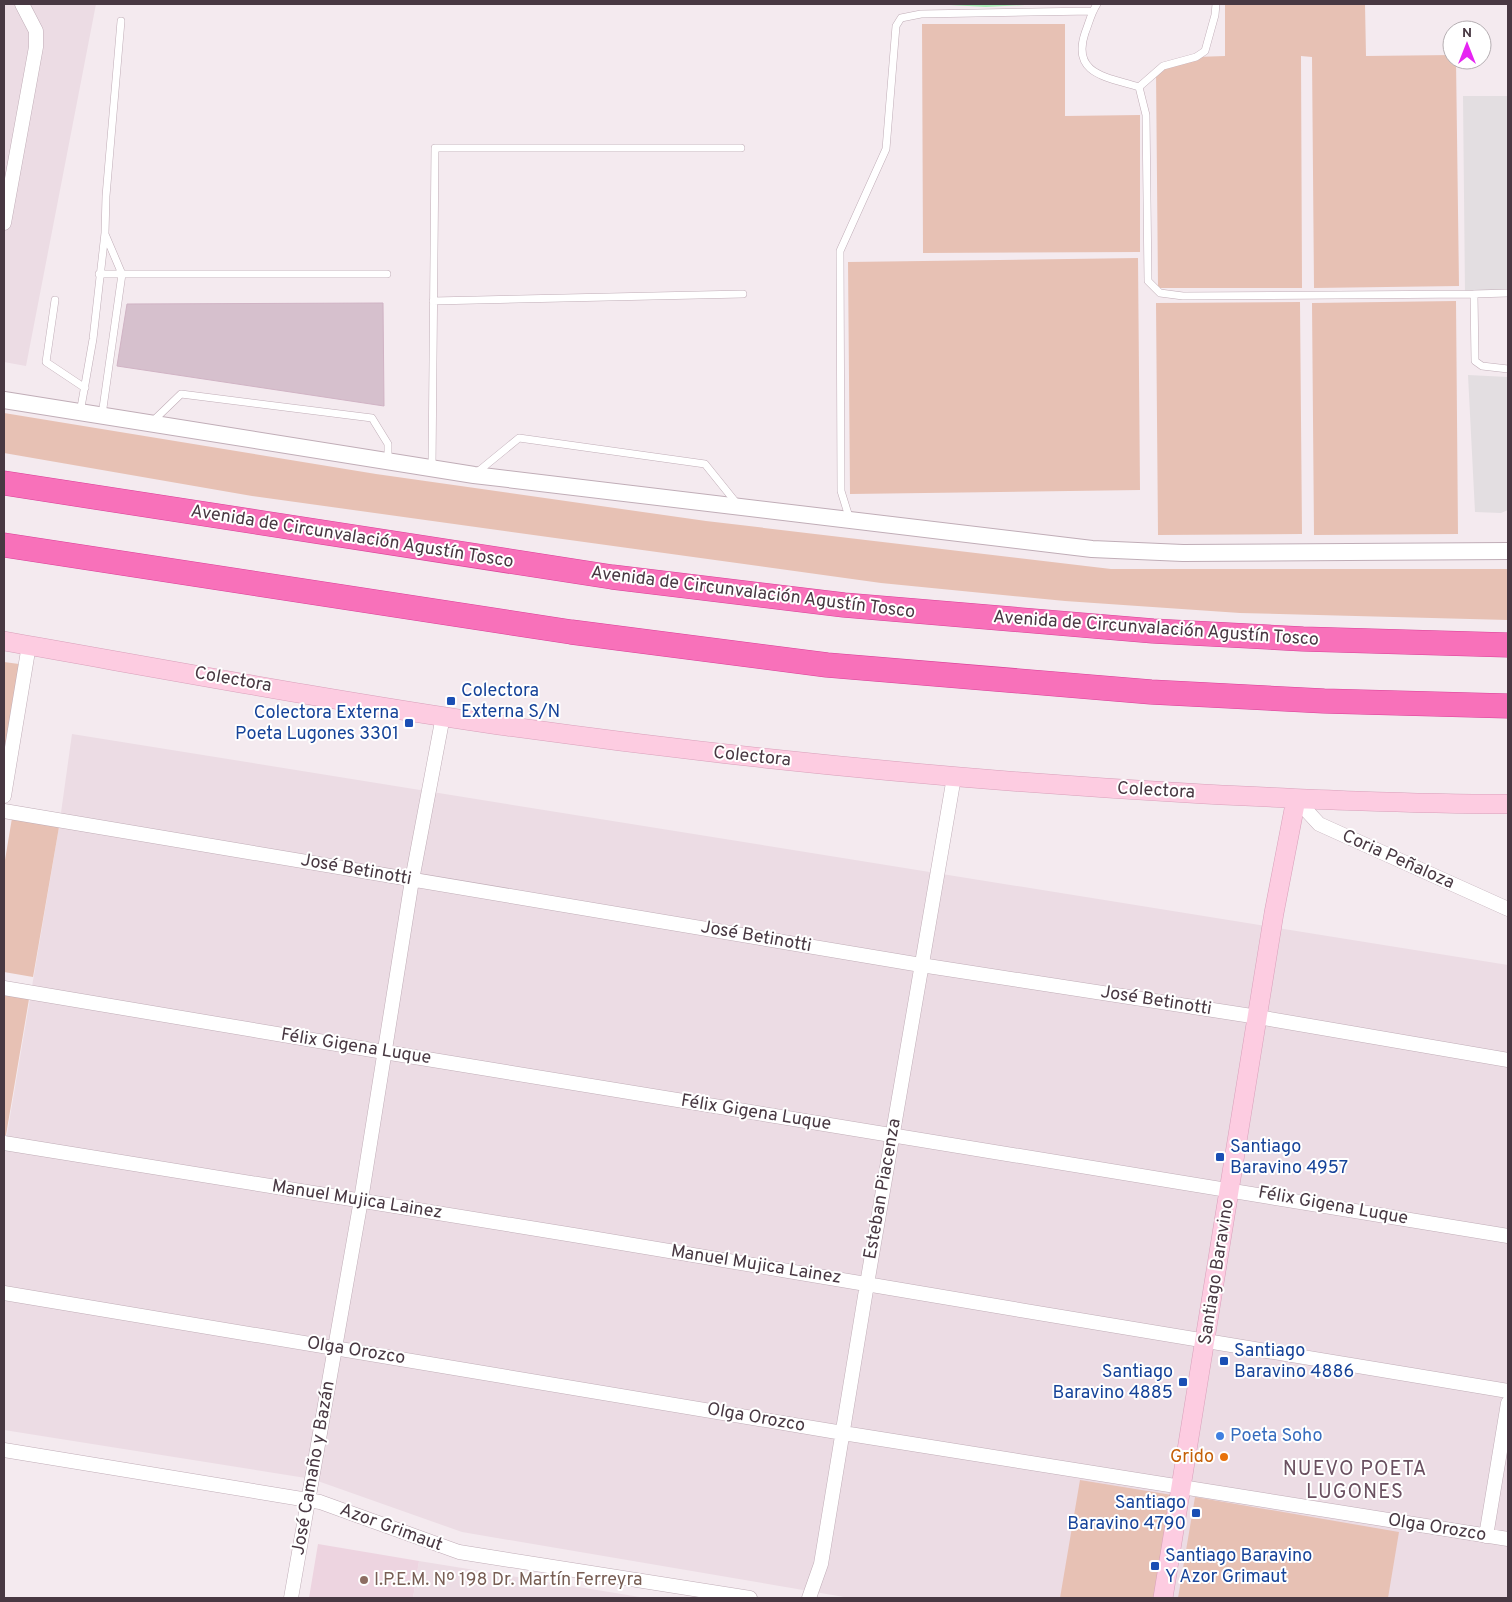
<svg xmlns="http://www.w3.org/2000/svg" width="1512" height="1602" viewBox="0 0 1512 1602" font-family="Overpass,sans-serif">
  <rect width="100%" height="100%" fill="#f4eaef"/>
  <!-- residential -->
  <path fill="#ecdce4" d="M4 4H96L26 366 4 362Z
    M72 734 1508 965V1598H850L462 1532 312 1479 4 1430V1152L59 827Z
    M419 1561 646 1598H413Z"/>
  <!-- education -->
  <path fill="#edd4e0" d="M318 1544 419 1561 413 1598H309Z"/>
  <!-- green -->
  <path fill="#e7c1b4" d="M1225 4H1365L1366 56 1452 55V60H1456L1459 286 1314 288 1312 57 1301 56 1302 288H1158L1156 71 1196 57 1225 56Z
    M922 24H1065V116L1140 115V252L923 253Z
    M1138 258 1140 490 850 494 848 262Z
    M1456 301 1458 534 1314 535 1312 303Z
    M1300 302 1302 534 1158 535 1156 303Z
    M4 413 376 474 706 521 1111 569H1508V620L1240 613 1065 601 881 583 252 496 4 453Z
    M4 662 19 664 4 753Z
    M12 818 59 827 33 977 4 972V866Z
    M4 995 29 999 6 1135H4Z
    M1080 1480 1172 1495 1155 1598H1060Z
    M1195 1497 1399 1532 1388 1598H1178Z"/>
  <!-- parking -->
  <path fill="#e3dee1" d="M1463 96H1508V293L1465 294Z
    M1468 375 1508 377V510L1501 513 1475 512Z"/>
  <!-- water -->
  <path fill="#a9eeb7" d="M931 4H1043L986 7Z"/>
  <!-- building -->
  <path fill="#d6c0cd" stroke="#d0b3c4" d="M383 303 384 406 117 366 127 304Z"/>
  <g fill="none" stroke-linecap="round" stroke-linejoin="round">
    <!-- service casing -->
    <g stroke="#c0adb7" stroke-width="8">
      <path id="service" d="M1097 4C1091 13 1089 23 1085 33 1071 75 1108 77 1139 87L1146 115 1148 281 1160 293 1183 296 1474 294
        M1139 87 1163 66 1196 57 1205 51 1215 15 1216 4
        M99 274H387
        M1508 293 1474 294 1475 361 1482 366 1508 369
        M55 300 46 362 85 388
        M433 301 743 294
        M80 413 93 339 105 233 106 196 121 21
        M102 415 122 274 105 234
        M152 422 181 394 372 418 388 444V462
        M432 468 435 148H741
        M475 474 519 438 705 464 738 505
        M850 520 841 491 840 251 886 149 896 26 901 18 921 14 1093 11"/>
    </g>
    <!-- minor casing -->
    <g stroke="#c0adb7" stroke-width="15">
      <path id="minor" d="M4 223 36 47V31L22 4
        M4 796 29 645
        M1296 799 1319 824 1508 909
        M4 811 921 965 1258 1017 1508 1060
        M4 988 384 1052 1508 1236
        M4 1143C291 1189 579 1235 866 1284 1080 1320 1294 1357 1508 1391
        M4 1293 843 1433 1508 1539
        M4 1450 320 1502 459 1552 750 1598
        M1486 1536 1508 1403
        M291 1598 361 1200 412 880 443 716
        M809 1598 821 1564 867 1284 954 777"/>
    </g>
    <!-- tertiary casing -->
    <g stroke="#c0adb7" stroke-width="18">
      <path id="tertiary" d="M4 400 474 475 1092 549 1183 553 1508 551"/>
    </g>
    <!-- secondary casing -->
    <g stroke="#d8a0ba" stroke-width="20">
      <path id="secondary" d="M4 641C169 670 334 701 499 725 733 758 968 781 1204 794 1305 799 1407 804 1508 804
        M1163 1598 1274 913 1296 799"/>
    </g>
    <!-- motorway casing -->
    <g stroke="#d84097" stroke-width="25">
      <path id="motorway" d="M4 483 612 577 844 605 1153 631 1303 639 1508 645
        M4 545 571 632 827 665 1151 692 1324 701 1508 706"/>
    </g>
    <!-- service -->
    <use href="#service" stroke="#fff" stroke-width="7"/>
    <!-- minor -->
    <use href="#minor" stroke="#fff" stroke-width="14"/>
    <!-- tertiary -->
    <use href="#tertiary" stroke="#fff" stroke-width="16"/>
    <!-- secondary -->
    <use href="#secondary" stroke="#fdcce1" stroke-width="19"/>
    <!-- motorway -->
    <use href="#motorway" stroke="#f871ba" stroke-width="24"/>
  </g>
  <!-- markers -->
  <g fill="#1a4fb4" stroke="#fff" stroke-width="2">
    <rect x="446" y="696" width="10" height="10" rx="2.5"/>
    <rect x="404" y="718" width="10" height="10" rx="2.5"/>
    <rect x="1215" y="1152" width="10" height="10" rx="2.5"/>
    <rect x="1219" y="1356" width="10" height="10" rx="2.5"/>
    <rect x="1178" y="1377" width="10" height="10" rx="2.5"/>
    <rect x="1191" y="1508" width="10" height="10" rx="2.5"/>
    <rect x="1150" y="1561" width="10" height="10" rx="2.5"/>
  </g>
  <circle fill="#3f7fe0" stroke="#fff" stroke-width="2" cx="1220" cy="1436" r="5"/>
  <circle fill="#e8710a" stroke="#fff" stroke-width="2" cx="1224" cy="1457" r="5"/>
  <circle fill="#8d6e63" stroke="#fff" stroke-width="2" cx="364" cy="1580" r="5"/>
  <g text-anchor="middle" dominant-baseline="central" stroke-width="4" stroke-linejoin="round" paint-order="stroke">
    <!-- street labels -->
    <g font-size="18" fill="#483842" stroke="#fff">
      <text transform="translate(352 537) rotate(9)">Avenida de Circunvalación Agustín Tosco</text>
      <text transform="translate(753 593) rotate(7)">Avenida de Circunvalación Agustín Tosco</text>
      <text transform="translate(1156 629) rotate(4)">Avenida de Circunvalación Agustín Tosco</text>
      <text transform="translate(233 680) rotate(10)">Colectora</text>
      <text transform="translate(752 757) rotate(6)">Colectora</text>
      <text transform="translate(1156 791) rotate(3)">Colectora</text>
      <text transform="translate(1398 860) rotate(24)">Coria Peñaloza</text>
      <text transform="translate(356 870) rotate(10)">José Betinotti</text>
      <text transform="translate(756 937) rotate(10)">José Betinotti</text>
      <text transform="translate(1156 1001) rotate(9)">José Betinotti</text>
      <text transform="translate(356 1047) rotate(9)">Félix Gigena Luque</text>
      <text transform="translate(756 1113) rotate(9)">Félix Gigena Luque</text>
      <text transform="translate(883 1189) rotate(-80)">Esteban Piacenza</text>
      <text transform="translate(357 1200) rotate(9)">Manuel Mujica Lainez</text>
      <text transform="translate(1333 1206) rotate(10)">Félix Gigena Luque</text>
      <text transform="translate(756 1265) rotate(9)">Manuel Mujica Lainez</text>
      <text transform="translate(1217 1272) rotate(-81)">Santiago Baravino</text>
      <text transform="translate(356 1351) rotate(9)">Olga Orozco</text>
      <text transform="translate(756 1418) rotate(10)">Olga Orozco</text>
      <text transform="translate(314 1468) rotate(-80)">José Camaño y Bazán</text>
      <text transform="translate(391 1528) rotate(20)">Azor Grimaut</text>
      <text transform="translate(1437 1528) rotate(9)">Olga Orozco</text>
    </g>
    <!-- transit labels -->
    <g font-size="18" fill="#164399" stroke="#fff" text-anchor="start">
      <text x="461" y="691">Colectora<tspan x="461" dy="21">Externa S/N</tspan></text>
      <text x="399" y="713" text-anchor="end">Colectora Externa<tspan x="399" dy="21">Poeta Lugones 3301</tspan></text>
      <text x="1230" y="1147">Santiago<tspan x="1230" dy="21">Baravino 4957</tspan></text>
      <text x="1234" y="1351">Santiago<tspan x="1234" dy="21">Baravino 4886</tspan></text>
      <text x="1173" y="1372" text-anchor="end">Santiago<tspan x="1173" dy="21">Baravino 4885</tspan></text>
      <text x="1186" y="1503" text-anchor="end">Santiago<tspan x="1186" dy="21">Baravino 4790</tspan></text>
      <text x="1165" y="1556">Santiago Baravino<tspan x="1165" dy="21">Y Azor Grimaut</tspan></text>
    </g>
    <!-- shop labels -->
    <g font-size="18" fill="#366cbe" stroke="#fff" text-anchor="start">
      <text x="1230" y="1436">Poeta Soho</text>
    </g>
    <!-- food labels -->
    <g font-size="18" fill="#c56008" stroke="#fff" text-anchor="end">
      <text x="1214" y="1457">Grido</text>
    </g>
    <!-- education labels -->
    <g font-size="18" fill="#785e54" stroke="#fff" text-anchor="start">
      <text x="374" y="1580">I.P.E.M. Nº 198 Dr. Martín Ferreyra</text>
    </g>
    <!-- quarter labels -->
    <g font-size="20" letter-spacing="1" fill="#6a5060" stroke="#fff">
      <text x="1355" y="1470">NUEVO POETA<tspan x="1355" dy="23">LUGONES</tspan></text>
    </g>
  </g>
  <!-- border -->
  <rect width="1512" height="1602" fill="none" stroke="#483842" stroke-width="10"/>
  <!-- north arrow -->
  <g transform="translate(1467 45)"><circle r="24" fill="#ffffff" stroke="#b6afb3"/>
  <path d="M0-4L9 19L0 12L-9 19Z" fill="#e624f2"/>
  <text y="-8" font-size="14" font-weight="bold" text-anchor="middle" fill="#483842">N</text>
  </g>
</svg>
